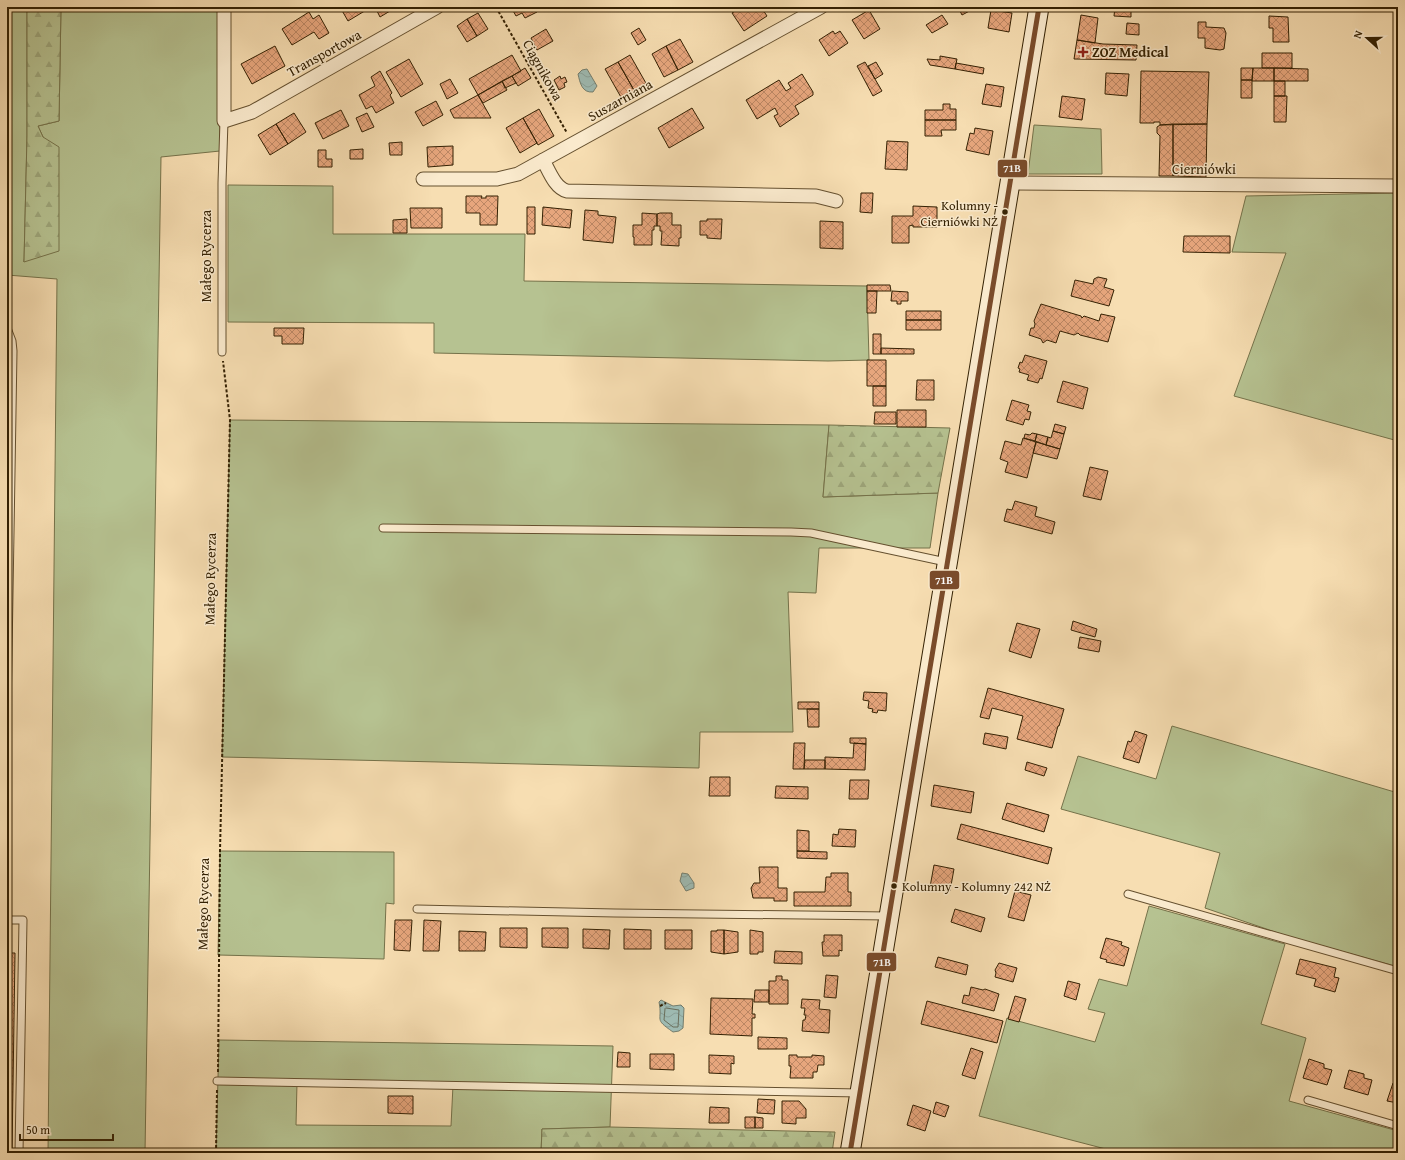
<svg xmlns="http://www.w3.org/2000/svg" width="1405" height="1160" viewBox="0 0 1405 1160" font-family="'Gentium Book Plus',serif">
  <defs>
    <pattern id="forest-firs" width="22" height="20" patternUnits="userSpaceOnUse"><rect width="22" height="20" fill="#b6c291"/><path d="M5 1l3.5 6h-7zM16 11l3.5 6h-7z" fill="#9da67b"/></pattern>
    <pattern id="water-waves" width="16" height="10" patternUnits="userSpaceOnUse"><rect width="16" height="10" fill="#9ebbb3"/><path d="M0 5q4-4 8 0t8 0" fill="none" stroke="#89a098"/></pattern>
    <pattern id="building-cross-hatch" width="8" height="8" patternUnits="userSpaceOnUse"><rect width="8" height="8" fill="#e7a67d"/><path d="M0 0l8 8M0 8l8-8" fill="none" stroke="#bc8764"/></pattern>
  </defs>
  <rect width="100%" height="100%" fill="#f7deb2"/>
  <filter id="stains"><feTurbulence type="fractalNoise" baseFrequency=".005" numOctaves="4"/><feColorMatrix values="0 0 0 0 .2 0 0 0 0 .09 0 0 0 0 .02 0 0 0 .5 -.17"/></filter>
  <radialGradient id="worn" r=".72"><stop offset=".6" stop-color="#630" stop-opacity="0"/><stop offset="1" stop-color="#630" stop-opacity=".3"/></radialGradient>
  <!-- green -->
  <path fill="#b6c291" stroke="#75724a" fill-rule="evenodd" d="M7 7H27V136L24 262 43 137 38 126 59 121 61 7H219L220 151 161 157 145 1153H48L57 279 7 275Z
    M1034 125 1101 129 1102 174H1028Z
    M228 185 333 186V234H525L524 281 867 286 869 360 828 361 434 353V323L228 322Z
    M1398 193V441L1234 396 1286 253 1232 252 1246 196Z
    M230 420 829 425 823 497 938 493 930 548H819L816 593 788 592 793 732H700L699 768 222 757Z
    M1172 726 1398 793V967L1287 936 1205 908 1220 853 1061 809 1078 756 1156 779Z
    M220 851 394 852V904L386 903 384 959 218 955Z
    M1149 906 1285 944 1261 1024 1306 1038 1289 1101 1398 1131V1153H1121L979 1116 1007 1018 1095 1042 1105 1013 1088 1009 1099 979 1127 986Z
    M219 1040 613 1046 610 1127 542 1129 541 1153H216ZM297 1083 453 1085 451 1126 296 1125Z"/>
  <!-- forest -->
  <path fill="url(#forest-firs)" stroke="#75724a" d="M27 7H61L59 121 38 126 43 137 59 147V251L24 262 27 136Z
    M829 425 950 428 938 493 823 497Z
    M610 1127 835 1132 832 1153H541L542 1129Z"/>
  <!-- water -->
  <path fill="url(#water-waves)" stroke="#747d6d" d="M587 69 597 86 593 92C582 93 580 83 578 74L582 70Z
    M682 873 688 874 694 883V888L686 891 680 881Z
    M661 1000 673 1006 681 1005 684 1008 683 1028 679 1031 673 1032C653 1018 663 1022 659 1002Z"/>
  <g fill="none" stroke-linecap="round" stroke-linejoin="round">
    <!-- shore -->
    <path stroke="#696e5b" stroke-width="1" d="M666 1008 679 1010 678 1027H673L664 1020 665 1009Z"/>
  </g>
  <!-- building -->
  <path fill="url(#building-cross-hatch)" stroke="#342103" d="M340 7H366L368 9 348 21Z
    M375 7H395V8L380 17Z
    M511 7H537L535 8 537 12 525 18 522 13 516 16Z
    M742 7H761L767 16 744 31 732 13Z
    M958 7H975V8L962 15Z
    M1115 7H1131V17L1114 16Z
    M869 10 880 29 864 39 852 20Z
    M991 10 1012 13 1009 32 988 28Z
    M309 12 313 19 319 15 329 33 319 39 314 32 292 45 282 29Z
    M478 13 488 29 477 36 467 19Z
    M942 15 948 24 932 33 926 25Z
    M1081 15 1098 18 1095 43 1077 40Z
    M1269 16 1288 17 1289 42H1273V28H1269Z
    M467 19 477 36 467 42 457 26Z
    M1198 22H1206V27L1224 28 1226 33 1224 49 1220 50 1205 48V38H1198Z
    M1127 23 1139 24V35L1126 34Z
    M639 28 646 40 638 45 631 33Z
    M546 29 553 41 537 50 531 38Z
    M833 31 835 34 840 31 848 43 829 56 819 40Z
    M680 39 693 62 678 70 666 46Z
    M1077 40 1103 44 1137 45 1136 60 1074 59Z
    M275 46 285 66 252 84 241 64Z
    M666 46 678 70 664 77 652 54Z
    M1262 53H1292V68H1262Z
    M512 55 521 71 478 95 469 79Z
    M630 55 647 85 635 92 618 62Z
    M940 56 957 59 955 69 930 65 927 59 940 60Z
    M409 59 423 84 401 97 386 72Z
    M618 62 635 92 622 99 605 69Z
    M865 62 882 91 873 96 857 66Z
    M876 62 883 74 875 79 868 66Z
    M956 63 984 68 983 74 955 69Z
    M525 68 531 78 518 86 512 76Z
    M1241 68H1253L1252 80H1241Z
    M1253 68H1274V81H1252Z
    M1274 68 1308 69V81H1274Z
    M380 71 392 93 390 95 394 103 376 113 372 106 366 109 359 95 375 86 371 77Z
    M1141 71 1209 72 1207 124 1160 125V122H1154V123H1140Z
    M1106 73 1129 74 1127 96 1105 94Z
    M802 74 813 92V95L795 106 799 114 780 127 774 116 778 114 775 108 757 119 746 100 779 80 786 91 791 88 788 83Z
    M512 76 516 83 505 88 502 81Z
    M560 76 561 79 565 77 567 82 564 83 565 87 559 90 554 80Z
    M450 79 458 93 447 99 440 84Z
    M1241 80H1252V98H1241Z
    M502 81 507 90 483 103 478 95Z
    M1274 81H1285V96H1274Z
    M986 84 1004 87 1001 107 982 104Z
    M478 95 491 118H454L450 110Z
    M1062 96 1085 99 1082 120 1059 117Z
    M1274 96H1287L1286 122H1274Z
    M436 101 443 115 423 126 415 112Z
    M943 104H950V109H956V120H925V110H943Z
    M692 108 704 128 669 148 658 128Z
    M539 109 554 136 538 145 523 118Z
    M341 110 349 126 323 139 315 123Z
    M294 113 306 132 288 144 276 124Z
    M367 113 374 127 362 132 356 118Z
    M523 118 537 143 520 153 506 128Z
    M925 120H956V130H941L942 136H925Z
    M276 124 288 144 270 155 258 135Z
    M1173 124V176H1159L1160 136 1157 133V127L1160 125Z
    M1173 124H1207L1206 177 1173 176Z
    M975 128 993 131 989 155 966 150 970 133 974 134Z
    M887 141 908 142 907 170 885 169Z
    M402 142V155H390L389 143Z
    M453 146V165L428 167 427 147Z
    M363 149V159H350V150Z
    M318 150H326V159H332V167H318Z
    M861 193H873L872 213 860 212Z
    M466 196H482L481 198H486V196H498L497 225H480V213H466Z
    M913 206 937 207V227H913V225L909 226V243H892V216H913Z
    M527 207H535V234H527Z
    M543 207 572 210 570 228 542 225Z
    M410 208H442V228H411Z
    M585 210 598 211V215L616 217 613 243 583 240Z
    M642 213 657 214V226H654V230H652V245H634V237H633V225H642Z
    M660 213H672V225H681V238H679V246L661 245 662 231H660V226H657V214Z
    M407 219V233H393V220Z
    M707 219H722L721 239 707 238V235H700V221H707Z
    M820 221 843 222V249L820 248Z
    M1184 236H1230V253L1183 252Z
    M1098 277 1107 279 1104 287 1114 290 1109 306 1071 296 1075 280 1093 284 1094 279Z
    M867 285H890L891 291H867Z
    M867 291H877L876 313H867Z
    M892 291 908 292V301H901V304H897V301H891Z
    M1041 304 1081 316 1082 318 1084 316 1099 321 1101 314 1115 317 1108 342 1080 335 1078 333 1074 335 1060 331 1056 343 1047 340 1043 343 1041 339 1029 335 1031 328H1034L1035 324 1034 321Z
    M906 311H941V320H906Z
    M906 320H941V330H906Z
    M274 328H304L303 344H282V336H274Z
    M873 334H881V354H873Z
    M881 348 914 349V354H881Z
    M1025 355 1047 361 1042 379 1040 378 1038 383 1027 380 1029 375 1019 372 1020 369 1018 368 1020 362 1022 363Z
    M867 360H886V386H867Z
    M917 380H934V400H916Z
    M1063 381 1088 388 1083 409 1057 402Z
    M873 386H886V406H873Z
    M1012 400 1029 405 1027 411 1031 412 1029 420 1025 419 1023 425 1006 420Z
    M897 410H926V427H897Z
    M875 412H896V424H874Z
    M1055 424 1066 427 1064 434 1053 431Z
    M1053 431 1064 434 1060 449 1046 445 1048 437 1051 438Z
    M1032 433 1037 434 1035 441 1024 438 1025 434 1030 435Z
    M1037 434 1048 437 1046 445 1035 441Z
    M1023 438 1036 442 1027 478 1005 472 1008 462 1000 459 1005 441 1021 445Z
    M1036 442 1060 449 1057 459 1033 453Z
    M1090 467 1108 471 1101 500 1083 496Z
    M1015 501 1037 507 1035 516 1055 522 1052 534 1004 521 1007 509 1012 510Z
    M1073 621 1097 629 1095 637 1071 630Z
    M1017 623 1040 629 1031 658 1009 651Z
    M1080 637 1101 641 1099 652 1078 648Z
    M988 688 1064 709 1059 726H1058L1052 748 1017 739 1023 716 992 708 989 719 980 717Z
    M864 692 887 693 886 711 878 710 877 713 872 712 873 709 868 708 869 701 863 700Z
    M798 702H819V709H798Z
    M807 709H819V727H808Z
    M1135 731 1147 735 1139 763 1123 758 1128 741 1131 742Z
    M985 733 1008 737 1006 749 983 744Z
    M850 738H866V744L850 743Z
    M794 743H805L804 769H793Z
    M854 743 866 744 865 770 825 769V757L853 758Z
    M805 760H825V769H804Z
    M1027 762 1047 768 1044 776 1025 770Z
    M710 777H730V796H709Z
    M850 780H869L868 799H849Z
    M934 785 974 792 971 813 931 806Z
    M776 786 808 787V799L775 798Z
    M1007 803 1049 815 1044 832 1002 819Z
    M961 824 1052 848 1048 864 957 839Z
    M839 829 856 830 855 847 832 846 833 834 838 835Z
    M797 830 809 831V851H797Z
    M797 851 827 852V859L797 858Z
    M934 865 954 869 950 891 930 887Z
    M759 867H778V888H787V901H774V898H753L751 888 754 883H760Z
    M831 873H848V892H851V906H794V892H825L826 877H831Z
    M1015 891 1031 895 1024 921 1008 917Z
    M955 909 985 918 981 932 951 922Z
    M395 920H412L410 951 394 950Z
    M424 920 441 921 439 951H423Z
    M500 928H527V948L500 947Z
    M542 928H568V948L542 947Z
    M583 929 610 930 609 949 583 948Z
    M624 929 651 930V949H624Z
    M665 930H692V949H665Z
    M717 930H724V954L711 952V931H717Z
    M724 930 738 932V952L724 954Z
    M750 930 763 932V952H758V954H750Z
    M459 931 486 932 485 951H459Z
    M824 935H842V951L839 950V956H823L822 942H824Z
    M1106 938 1122 942 1121 945 1129 948 1124 966 1106 962 1107 960 1100 958Z
    M775 951 802 952V964L774 963Z
    M7 953H15L12 1153H7Z
    M938 957 968 965 966 975 935 967Z
    M1300 959 1336 968 1334 977 1339 978 1335 992 1314 986 1316 979 1296 974Z
    M999 963 1017 968 1013 982 995 977 996 973 995 970Z
    M826 975 838 976 836 998 824 997Z
    M776 976H782V980H788V1004H769V981H776Z
    M1068 981 1080 984 1076 1000 1064 996Z
    M971 987 983 990 985 989 999 994 994 1011 962 1003 964 995 969 996Z
    M755 990H769V1002H754Z
    M1015 996 1026 999 1019 1022 1008 1019Z
    M711 998 753 999 752 1014H755V1018H752V1036L710 1034Z
    M802 999 820 1000 819 1009 830 1010 829 1033 802 1031 803 1020H805L806 1015H804L805 1008H801Z
    M927 1001 1003 1021 997 1043 921 1024Z
    M758 1037 787 1038V1049H758Z
    M971 1048 983 1052 975 1079 962 1075Z
    M618 1052 630 1053V1067H617Z
    M650 1054H674V1070L650 1069Z
    M709 1055 734 1056V1064L731 1063V1074L709 1073Z
    M789 1055H797V1057H812V1055L824 1056V1065H818L817 1072H813V1078H790L791 1066H789Z
    M1309 1059 1324 1064V1068L1332 1070 1327 1085 1303 1078Z
    M1349 1070 1364 1074V1078L1372 1080 1368 1095 1344 1088Z
    M1393 1083 1398 1084V1103L1387 1101Z
    M388 1096H413V1114L388 1113Z
    M758 1099 775 1100 774 1114 757 1113Z
    M782 1101H799L806 1109V1118H796V1124L782 1123Z
    M936 1102 949 1106 945 1117 933 1113Z
    M913 1105 931 1111 925 1131 907 1125Z
    M710 1107 729 1108V1123H709Z
    M745 1117H755V1128H745Z
    M755 1117 763 1118V1128H755Z"/>
  <g fill="none" stroke-linecap="round" stroke-linejoin="round">
    <!-- lane casing -->
    <g stroke="#65502f" stroke-width="9">
      <path id="lane" d="M7 328 12 341 13 351 7 714
        M222 352V183L224 121
        M383 528 791 532 811 533 946 562
        M1128 894 1398 971
        M417 909 615 913 889 916
        M7 920H23L19 1153
        M217 1081 860 1093
        M1308 1100 1398 1126"/>
    </g>
    <!-- street casing -->
    <g stroke="#65502f" stroke-width="15">
      <path id="street" d="M224 7V121L252 112 437 7
        M543 160C549 171 555 188 567 191L816 196 836 201
        M423 179H497L518 174 821 7
        M1010 183 1398 186"/>
    </g>
    <!-- secondary casing -->
    <g stroke="#342103" stroke-width="21">
      <path id="secondary" d="M850 1153 1039 7"/>
    </g>
    <!-- path -->
    <path stroke="#342103" stroke-width="2" stroke-dasharray="3 2" stroke-linecap="butt" d="M496 7 567 133
      M660 1006 666 1003
      M218 1072 220 851 230 420 223 361
      M216 1153 217 1090"/>
    <!-- lane -->
    <use href="#lane" stroke="#faeacd" stroke-width="7"/>
    <!-- street -->
    <use href="#street" stroke="#faeacd" stroke-width="13"/>
    <!-- secondary -->
    <use href="#secondary" stroke="#faeacd" stroke-width="19"/>
    <!-- bus-1 casing -->
    <g stroke="#faeacd" stroke-width="8">
      <path id="bus-1" d="M850 1153 1039 7"/>
    </g>
    <!-- bus-1 -->
    <use href="#bus-1" stroke="#7a4b2a" stroke-width="5"/>
  </g>
  <!-- markers -->
  <path fill="#8f2418" stroke="#faeacd" stroke-width="1.5" d="M1081 46h4v4h4v4h-4v4h-4v-4h-4v-4h4z"/>
  <g fill="#342103" stroke="#faeacd" stroke-width="1.5">
    <circle cx="1005" cy="212" r="3.5"/>
    <circle cx="894" cy="886" r="3.5"/>
  </g>
  <g text-anchor="middle" dominant-baseline="central" stroke-width="3" stroke-linejoin="round" paint-order="stroke">
    <!-- bus labels -->
    <g font-size="13" fill="#342103" stroke="#faeacd" text-anchor="end">
      <text x="998" y="205">Kolumny -<tspan x="998" dy="16">Cierniówki NŻ</tspan></text>
      <text x="902" y="886" text-anchor="start">Kolumny - Kolumny 242 NŻ</text>
    </g>
    <!-- poi labels -->
    <g font-size="14" font-weight="bold" fill="#342103" stroke="#faeacd" text-anchor="start">
      <text x="1092" y="52">ZOZ Medical</text>
    </g>
    <!-- street labels -->
    <g font-size="14" fill="#342103" stroke="#faeacd">
      <text transform="translate(324 53) rotate(-29)">Transportowa</text>
      <text transform="translate(543 70) rotate(61)">Ciągnikowa</text>
      <text transform="translate(620 100) rotate(-29)">Suszarniana</text>
      <text x="1204" y="169">Cierniówki</text>
      <text transform="translate(206 256) rotate(-90)">Małego Rycerza</text>
      <text transform="translate(210 579) rotate(-89)">Małego Rycerza</text>
      <text transform="translate(203 904) rotate(-89)">Małego Rycerza</text>
    </g>
  </g>
  <g stroke="#faeacd" stroke-width="1.5">
    <rect x="997" y="159" width="31" height="19" rx="4" fill="#7a4b2a"/>
    <rect x="929" y="570" width="31" height="20" rx="4" fill="#7a4b2a"/>
    <rect x="866" y="952" width="31" height="20" rx="4" fill="#7a4b2a"/>
  </g>
  <g font-size="11" text-anchor="middle" font-weight="bold" fill="#fff">
    <text x="1012" y="172">71B</text>
    <text x="944" y="584">71B</text>
    <text x="882" y="966">71B</text>
  </g>
  <!-- margin -->
  <rect width="1405" height="1160" fill="none" stroke="#f7deb2" stroke-width="24"/>
  <rect x="8" y="8" width="1389" height="1144" fill="none" stroke="#342103" stroke-width="2"/>
  <rect x="12" y="12" width="1381" height="1136" fill="none" stroke="#342103"/>
  <!-- north arrow -->
  <g transform="translate(1367 38) rotate(291)" stroke="#faeacd" stroke-width="3" paint-order="stroke">
  <path d="M0-3L7 15L0 10L-7 15Z" fill="#342103"/>
  <text y="-6" font-size="11" font-weight="bold" text-anchor="middle" fill="#342103">N</text>
  </g>
  <!-- scale -->
  <path d="M20 1134v6h93v-6" fill="none" stroke="#342103" stroke-width="2"/>
  <text x="26" y="1134" font-size="12" fill="#342103" stroke="#faeacd" stroke-width="3" paint-order="stroke">50 m</text>
  <rect width="100%" height="100%" filter="url(#stains)"/>
  <rect width="100%" height="100%" fill="url(#worn)"/>
</svg>
